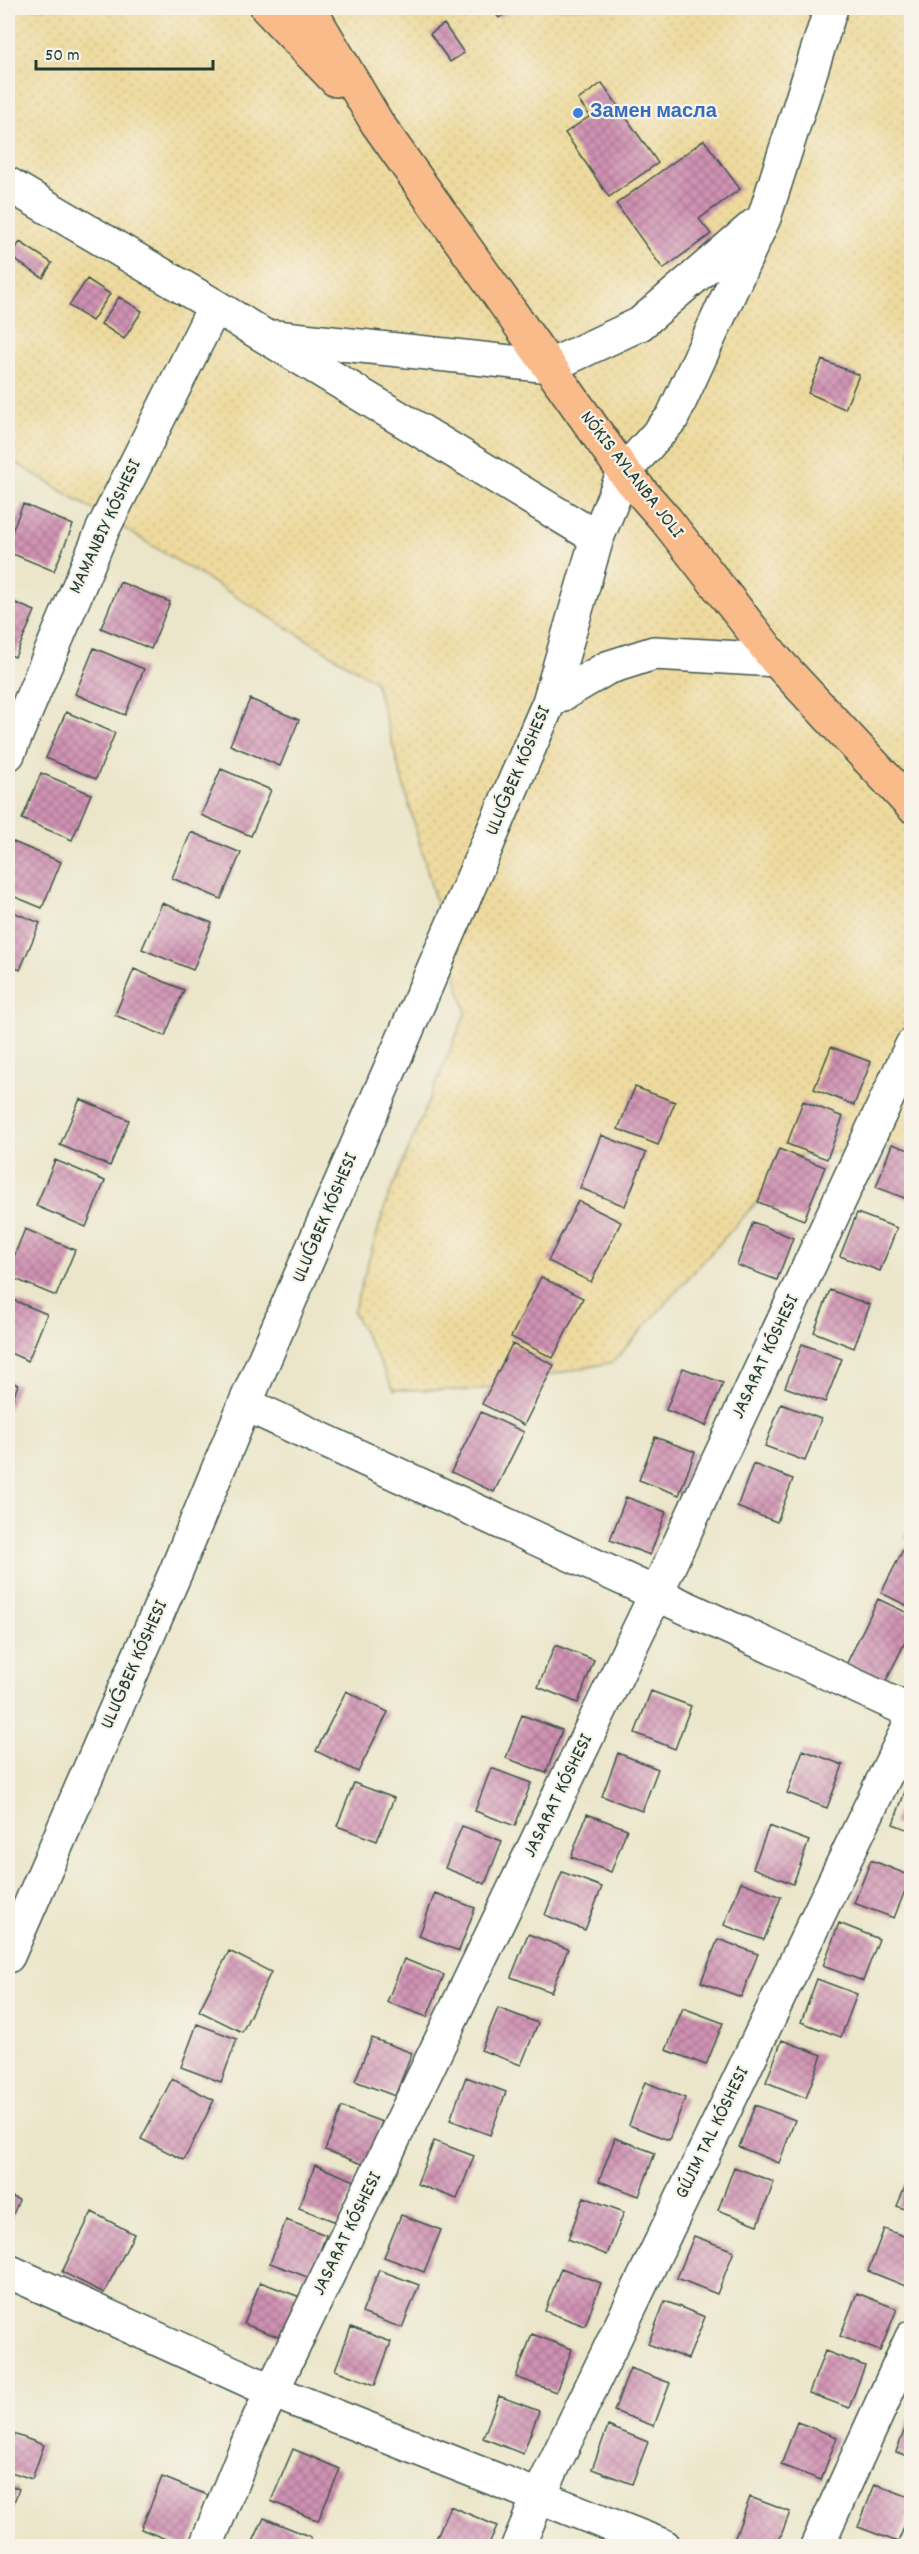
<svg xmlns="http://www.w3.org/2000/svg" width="919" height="2554" viewBox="0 0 919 2554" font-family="Dekko,sans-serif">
  <defs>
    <pattern id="sand-dots" width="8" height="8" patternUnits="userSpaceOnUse" patternTransform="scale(1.5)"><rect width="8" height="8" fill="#eeda9e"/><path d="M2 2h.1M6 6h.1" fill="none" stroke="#ccbc89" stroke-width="1.8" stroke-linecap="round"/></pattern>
    <pattern id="building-cross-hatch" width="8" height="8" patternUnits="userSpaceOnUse" patternTransform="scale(1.5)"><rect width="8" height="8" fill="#d092b3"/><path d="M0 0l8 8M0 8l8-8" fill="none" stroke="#a87892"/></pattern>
  </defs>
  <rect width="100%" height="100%" fill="#f7f3e8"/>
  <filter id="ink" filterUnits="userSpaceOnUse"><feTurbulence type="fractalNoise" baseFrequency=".0167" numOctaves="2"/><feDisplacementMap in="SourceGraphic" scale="12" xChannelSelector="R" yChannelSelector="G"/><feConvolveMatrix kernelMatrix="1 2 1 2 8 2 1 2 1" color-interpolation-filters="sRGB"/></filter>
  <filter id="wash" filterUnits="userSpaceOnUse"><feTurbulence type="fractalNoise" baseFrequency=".008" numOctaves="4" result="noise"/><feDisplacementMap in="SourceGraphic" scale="24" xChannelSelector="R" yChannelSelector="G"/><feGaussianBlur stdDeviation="1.35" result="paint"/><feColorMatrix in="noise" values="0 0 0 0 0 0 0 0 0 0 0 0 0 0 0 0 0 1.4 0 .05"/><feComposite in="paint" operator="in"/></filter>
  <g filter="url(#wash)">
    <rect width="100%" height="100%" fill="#ebe6ca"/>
    <!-- sand -->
    <path fill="url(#sand-dots)" stroke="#868c69" stroke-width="1.5" d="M8 8H911V1166L885 1147 798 1156 613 1362 475 1390H394L353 1312 387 1200 466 1012 375 681 8 458Z"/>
    <g id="blocks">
      <!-- building -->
      <path fill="url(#building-cross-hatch)" d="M491 8H512L499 18Z
        M444 24 464 53 450 62 430 34Z
        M602 83 658 163 609 197 565 133 590 116 578 100Z
        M704 140 740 189 699 219 711 234 663 269 616 204Z
        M20 242 52 263 43 278 10 257Z
        M87 279 110 294 92 321 69 306Z
        M119 297 142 311 124 339 101 324Z
        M822 360 859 375 845 409 808 393Z
        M23 504 73 525 54 571 8 552V541Z
        M120 582 170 602 151 649 101 628Z
        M8 600 35 611 15 657 8 654Z
        M94 648 144 669 125 715 75 694Z
        M250 699 299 720 280 766 230 745Z
        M66 712 115 733 96 779 46 758Z
        M221 769 271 790 251 836 201 815Z
        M41 773 91 794 72 840 22 819Z
        M191 832 241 853 221 899 172 878Z
        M11 841 61 862 42 908 8 894V850Z
        M162 903 212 923 193 970 142 949Z
        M8 910 40 923 20 970 8 964Z
        M134 969 184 990 165 1036 115 1015Z
        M831 1047 871 1062 854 1105 814 1089Z
        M635 1087 675 1102 658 1145 618 1129Z
        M80 1099 129 1120 110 1166 60 1145Z
        M803 1101 843 1117 827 1159 787 1144Z
        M601 1135 646 1153 625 1206 580 1188Z
        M892 1144 912 1151V1201L876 1187Z
        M779 1149 825 1167 804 1220 758 1202Z
        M55 1160 105 1181 86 1227 36 1206Z
        M578 1201 621 1222 591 1282 548 1261Z
        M857 1213 897 1228 880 1271 840 1256Z
        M753 1222 793 1238 777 1280 737 1265Z
        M25 1229 75 1250 56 1296 8 1276V1271Z
        M541 1277 583 1298 553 1358 511 1337Z
        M830 1290 870 1305 854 1348 814 1332Z
        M8 1298 47 1314 28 1361 8 1352Z
        M512 1344 554 1365 524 1425 482 1404Z
        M802 1344 842 1359 825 1402 785 1387Z
        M683 1368 723 1383 706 1426 666 1410Z
        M8 1380 18 1385 8 1411Z
        M781 1404 821 1419 805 1461 765 1446Z
        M481 1412 524 1432 494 1492 451 1472Z
        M655 1437 695 1452 679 1495 639 1480Z
        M753 1464 793 1479 777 1522 737 1507Z
        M626 1497 666 1512 650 1555 610 1540Z
        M912 1523V1541L904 1538Z
        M905 1546 912 1549V1608L881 1593Z
        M878 1599 912 1615V1628L885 1683 846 1665Z
        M555 1645 594 1660 578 1703 538 1687Z
        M346 1691 388 1712 358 1772 316 1751Z
        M651 1691 691 1706 675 1749 635 1733Z
        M522 1715 562 1730 546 1773 506 1758Z
        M803 1750 843 1765 827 1808 787 1793Z
        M618 1753 658 1769 642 1811 602 1796Z
        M491 1768 531 1783 515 1826 475 1811Z
        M909 1781 912 1782V1831L893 1824Z
        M354 1783 394 1798 377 1841 337 1826Z
        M587 1814 627 1829 611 1872 571 1857Z
        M462 1826 502 1841 485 1884 445 1868Z
        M769 1826 809 1841 793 1884 753 1868Z
        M871 1860 911 1876 894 1918 854 1903Z
        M562 1872 602 1887 585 1930 545 1915Z
        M741 1882 781 1897 764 1940 724 1925Z
        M435 1893 475 1908 459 1951 419 1936Z
        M839 1923 879 1939 863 1981 823 1966Z
        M528 1934 568 1949 551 1992 511 1977Z
        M718 1939 758 1954 741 1997 701 1982Z
        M229 1951 271 1972 242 2032 199 2011Z
        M404 1959 444 1975 427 2017 387 2002Z
        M817 1979 857 1994 841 2037 801 2022Z
        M498 2008 538 2023 521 2065 481 2050Z
        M683 2008 723 2023 706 2065 666 2050Z
        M197 2024 237 2039 221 2082 181 2067Z
        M372 2038 412 2053 395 2096 355 2081Z
        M782 2040 822 2055 806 2098 766 2082Z
        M466 2077 506 2092 490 2135 450 2120Z
        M172 2079 214 2100 184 2160 141 2139Z
        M645 2082 685 2098 669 2140 629 2125Z
        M755 2105 795 2120 779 2163 739 2147Z
        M342 2107 382 2122 365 2165 325 2150Z
        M615 2138 655 2153 639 2196 599 2181Z
        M434 2141 474 2156 457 2199 417 2184Z
        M315 2165 355 2181 339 2223 299 2208Z
        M734 2167 774 2182 758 2225 718 2210Z
        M912 2170V2212L897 2206Z
        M8 2195 19 2200 8 2227Z
        M584 2197 624 2212 607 2255 568 2239Z
        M92 2212 134 2234 104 2293 62 2272Z
        M401 2215 441 2230 424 2272 384 2257Z
        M286 2220 326 2235 310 2278 270 2263Z
        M884 2229 912 2239V2276L908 2287 868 2271Z
        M694 2236 734 2251 717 2294 677 2278Z
        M561 2268 601 2283 585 2326 545 2311Z
        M379 2270 419 2285 402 2328 362 2313Z
        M260 2282 300 2297 284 2339 244 2324Z
        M857 2293 897 2309 880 2351 840 2336Z
        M665 2301 705 2317 688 2359 648 2344Z
        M351 2327 391 2342 375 2385 335 2370Z
        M532 2334 572 2349 556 2392 516 2377Z
        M825 2351 865 2366 849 2408 809 2393Z
        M630 2368 670 2383 654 2426 614 2411Z
        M499 2396 539 2411 523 2454 483 2438Z
        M912 2411V2458L896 2452Z
        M797 2422 837 2437 821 2480 781 2465Z
        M608 2426 648 2442 632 2484 592 2469Z
        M8 2432 44 2445 32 2479 8 2471Z
        M293 2449 340 2469 318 2521 271 2501Z
        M162 2477 210 2496 188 2546H183L141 2529Z
        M8 2484 19 2489 8 2518Z
        M875 2484 912 2498V2507L898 2542 858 2527Z
        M750 2497 790 2512 777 2546H751L734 2540Z
        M450 2506 497 2526 488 2546H433Z
        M264 2518 311 2537 307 2546H251Z"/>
    </g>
  </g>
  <g filter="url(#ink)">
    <use href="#blocks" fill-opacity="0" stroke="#3e564a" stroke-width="1.5"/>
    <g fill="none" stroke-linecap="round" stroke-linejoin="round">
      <!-- minor casing -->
      <g stroke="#3e564a" stroke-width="36">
        <path id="minor" d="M8 184 215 306 597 538
          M275 337 550 366 640 324 755 225
          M549 702 607 668 654 653 776 660
          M8 754 103 529 215 306
          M245 1404 912 1712
          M8 1956 177 1569 245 1404 549 702 597 538 624 472 672 418 764 218 831 8
          M8 2271 272 2391 664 2546
          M206 2546 250 2438 272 2391 656 1594 912 1045
          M518 2546 539 2496 912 1720
          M817 2546 912 2337"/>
      </g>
      <!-- major casing -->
      <g stroke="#3e564a" stroke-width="36">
        <path id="major" d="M267 8 336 80
          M309 8 377 123 624 472 666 520 776 660 912 806"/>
      </g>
      <!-- minor -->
      <use href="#minor" stroke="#fff" stroke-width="33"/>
      <!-- major -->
      <use href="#major" stroke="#fabb8b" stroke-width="33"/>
    </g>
  </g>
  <!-- markers -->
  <circle fill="#3f7fe0" stroke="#f7f3e8" stroke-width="2" cx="578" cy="113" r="6"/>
  <g text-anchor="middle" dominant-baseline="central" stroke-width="4.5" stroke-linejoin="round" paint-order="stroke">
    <!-- shop labels -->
    <g font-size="20" font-weight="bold" fill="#366cbe" stroke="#f7f3e8" text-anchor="start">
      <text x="590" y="113">Замен масла</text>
    </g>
    <!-- street labels -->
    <g font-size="20" fill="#1f3d34" stroke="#f7f3e8">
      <text transform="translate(631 475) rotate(52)">NÓKIS AYLANBA JOLI</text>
      <text transform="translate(106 527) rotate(-65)">MAMANBIY KÓSHESI</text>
      <text transform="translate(519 771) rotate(-67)">ULUǴBEK KÓSHESI</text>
      <text transform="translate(326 1218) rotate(-67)">ULUǴBEK KÓSHESI</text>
      <text transform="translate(766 1357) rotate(-65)">JASARAT KÓSHESI</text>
      <text transform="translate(135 1665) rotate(-66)">ULUǴBEK KÓSHESI</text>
      <text transform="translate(559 1796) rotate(-64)">JASARAT KÓSHESI</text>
      <text transform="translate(713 2133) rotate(-64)">GÚJIM TAL KÓSHESI</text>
      <text transform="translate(348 2234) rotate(-64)">JASARAT KÓSHESI</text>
    </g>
  </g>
  <!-- margin -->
  <rect width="919" height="2554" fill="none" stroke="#f7f3e8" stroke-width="30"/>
  <!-- scale -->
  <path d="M36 60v9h177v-9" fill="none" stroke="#1f3d34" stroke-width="3"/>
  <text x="45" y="60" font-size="18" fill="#1f3d34" stroke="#f7f3e8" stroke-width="4.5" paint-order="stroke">50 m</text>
</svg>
